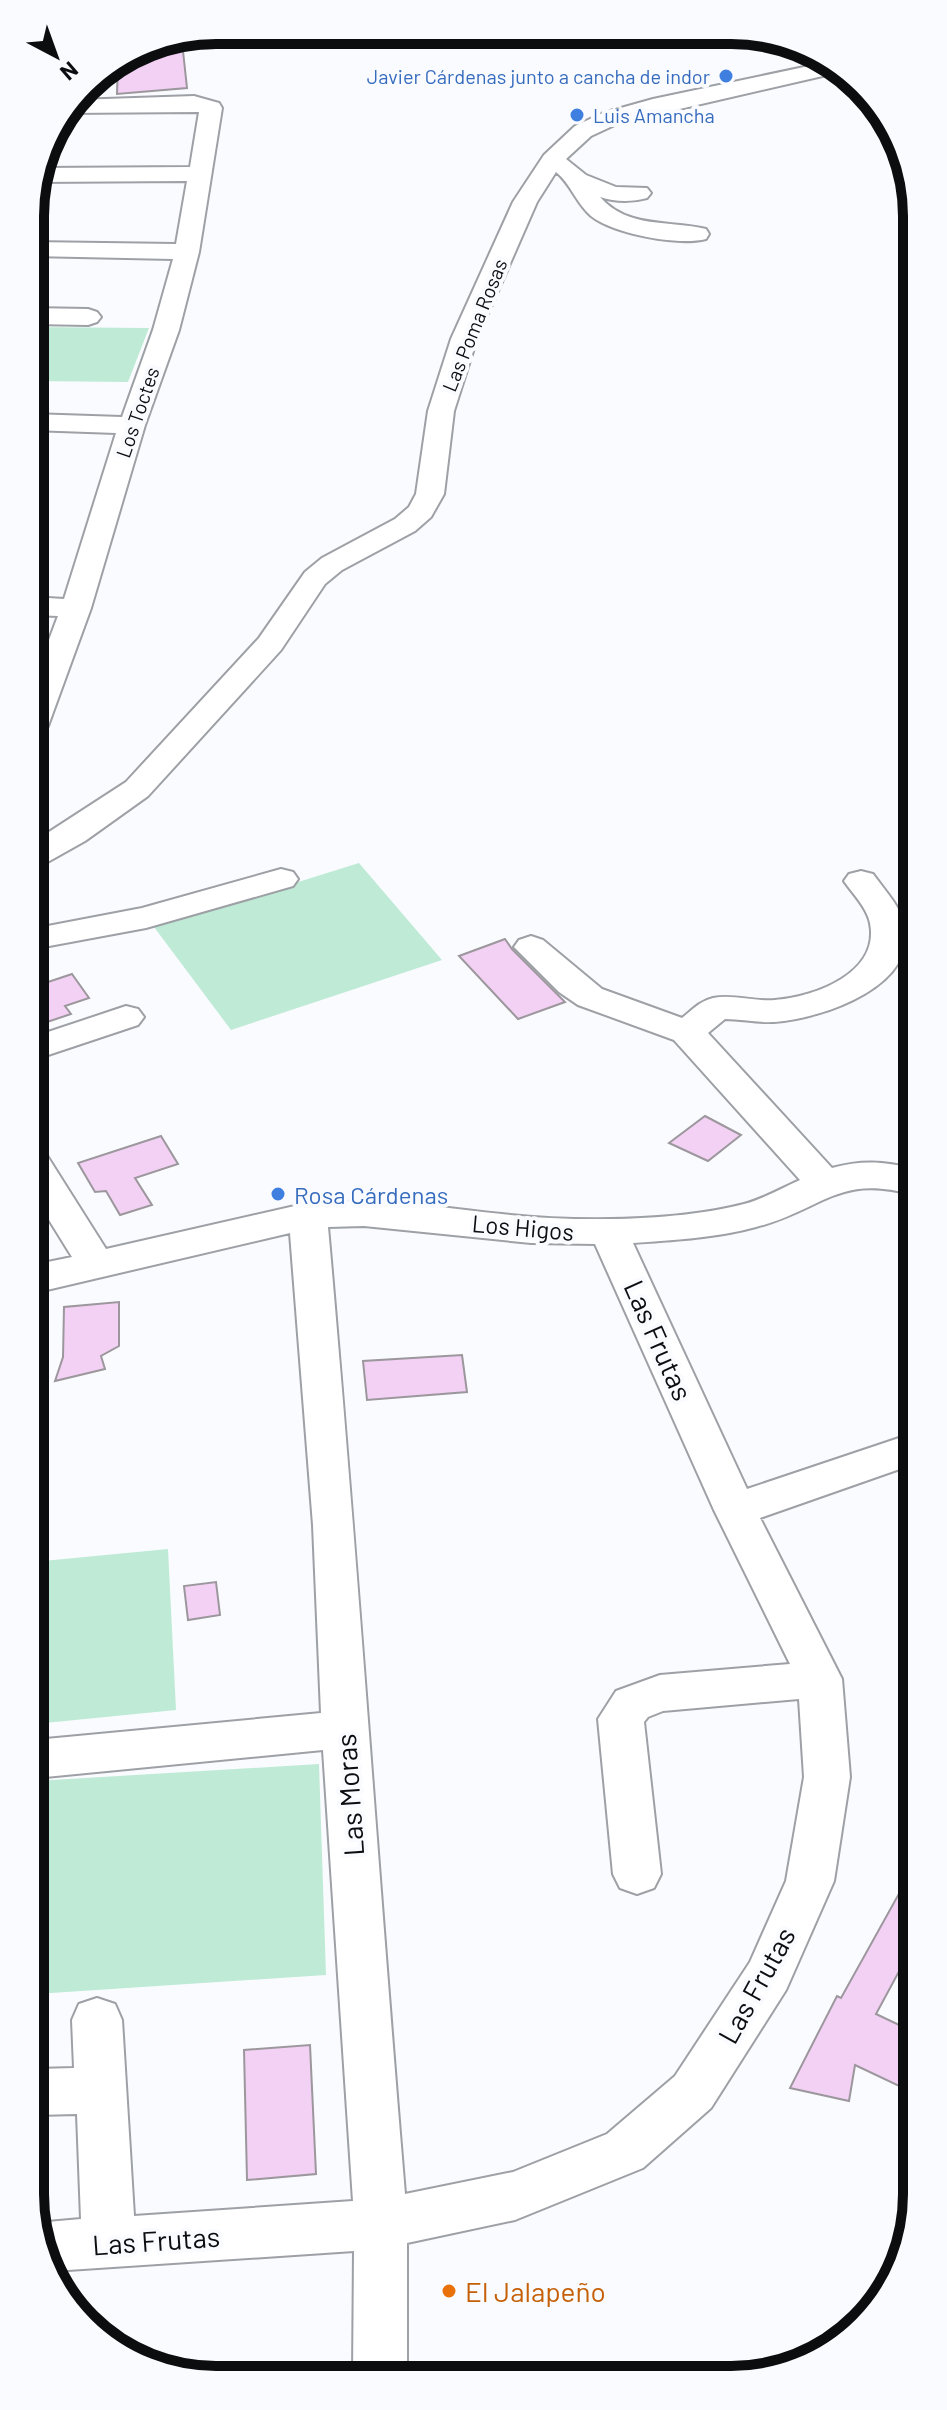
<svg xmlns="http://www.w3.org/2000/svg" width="947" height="2410" viewBox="0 0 947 2410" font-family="Barlow,sans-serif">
  <rect width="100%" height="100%" fill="#fafbff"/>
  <!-- green -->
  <path fill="#bfebd6" d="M31 327 149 328 128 382 31 381Z
    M359 863 442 960 231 1030 154 927Z
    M168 1549 176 1710 45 1723 43 1561Z
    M319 1764 326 1975 36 1994 35 1781Z"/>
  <!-- building -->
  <path fill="#f2d1f4" stroke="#9c979c" stroke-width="2" d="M134 51H183L187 88 117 94 118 61Z
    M505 939 512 949 565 1002 518 1019 459 956Z
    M72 974 89 998 65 1006 71 1014 44 1023 33 1007V987Z
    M705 1116 741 1135 708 1161 669 1143Z
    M161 1136 178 1164 135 1178 152 1205 120 1215 106 1191 95 1192 78 1163Z
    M119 1302V1346L101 1356 105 1369 55 1381 63 1357 64 1307Z
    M462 1355 467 1392 367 1400 363 1361Z
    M216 1582 220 1615 188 1620 184 1586Z
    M916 1863V1940L876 2014 916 2033V2094L855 2065 849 2101 790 2088 837 1996 841 1998Z
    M310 2045 316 2174 247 2180 244 2050Z"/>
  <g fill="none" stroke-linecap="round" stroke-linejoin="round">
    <!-- minor casing -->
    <g stroke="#9da0a5" stroke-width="4">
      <path id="minor" d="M289 30 313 31 299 44 291 45 138 49 145 44 184 36Z
        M823 63 840 72 619 123 591 136 566 159 586 175 616 187 647 188 651 193 647 198C632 202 615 202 600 197 628 229 669 220 706 229L709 234 706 239C678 246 614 234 591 216 576 203 571 184 556 172L537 202 477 339 454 411 444 494 431 517 415 531 342 570 325 584 281 650 148 796 85 841 44 864 32 867V843L126 782 259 638 305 572 322 558 395 519 409 507 416 494 428 411 451 339 513 202 544 155 575 126 603 113 653 99Z
        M194 96 219 103 222 108 199 252 179 330 145 425 91 608 48 726 43 733 32 735V685L58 616 32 615V597L64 599 116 433 31 430V414L122 417 153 330 173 259 31 256V242L176 244 187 181 36 182 40 168 190 167 199 112 65 113 75 100Z
        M31 308 88 309 97 312 101 317 97 322 88 325 31 324Z
        M281 869 293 872 298 879 293 886 146 928 33 949 32 929 142 908Z
        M861 871 873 874C883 888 898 904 903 920 924 985 821 1019 774 1022 758 1023 741 1019 725 1019L708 1033 832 1168C861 1160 884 1161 914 1169V1195C837 1173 823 1210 756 1227 716 1238 674 1240 633 1243L747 1489 914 1433V1464L760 1518 842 1679 850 1777 834 1881 786 1990 711 2108 643 2168 515 2220 407 2243V2375L353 2376 354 2251 53 2271 36 2242V2223L81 2219 77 2114 36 2115V2069L74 2068 72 2020 79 2004 97 1998 115 2004 122 2020 134 2216 353 2201 323 1750 35 1778V1740L321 1713 313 1525 290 1233 34 1293 33 1265 72 1257 33 1194V1150L46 1154 106 1249 308 1203C374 1197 437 1207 502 1214 574 1222 674 1222 744 1204 763 1199 782 1188 800 1180L674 1040 578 1005 559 992 514 947 519 940 531 936 543 940 602 989 682 1018C692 1010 700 1001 713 998 734 994 755 1002 775 1000 815 997 880 973 870 923 867 908 853 894 844 881L849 874ZM364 1226 531 1243 595 1244 714 1510 790 1664 660 1675 616 1691 598 1719 613 1874 620 1888 637 1894 654 1888 661 1874 644 1722 648 1717 663 1711 799 1699 804 1777 786 1881 750 1962 675 2076 607 2134 513 2172 405 2194C378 1872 357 1549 328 1227Z
        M126 1006 138 1009 144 1017 138 1025 33 1060V1037Z"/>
    </g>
    <!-- minor -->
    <use href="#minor" fill="#fff" fill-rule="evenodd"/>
  </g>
  <!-- markers -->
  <g fill="#3f7fe0" stroke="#fafbff" stroke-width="3">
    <circle cx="726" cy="76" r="8"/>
    <circle cx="577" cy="115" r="8"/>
    <circle cx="278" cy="1194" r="8"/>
  </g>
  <circle fill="#e8710a" stroke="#fafbff" stroke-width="3" cx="449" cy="2291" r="8"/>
  <g text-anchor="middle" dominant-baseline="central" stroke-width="8" stroke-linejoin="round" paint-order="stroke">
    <!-- far-shop labels -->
    <g font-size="20" fill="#366cbe" stroke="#fafbff" text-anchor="end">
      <text x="710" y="76">Javier Cárdenas junto a cancha de indor</text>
      <text x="593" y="115" text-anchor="start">Luis Amancha</text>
    </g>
    <!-- far-street labels -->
    <g font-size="20" fill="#0c0d0f" stroke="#fafbff">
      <text transform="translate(474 325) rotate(-68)">Las Poma Rosas</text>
      <text transform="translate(137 412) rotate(-71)">Los Toctes</text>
    </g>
    <!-- shop labels -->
    <g font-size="24" fill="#366cbe" stroke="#fafbff" text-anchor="start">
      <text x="294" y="1194">Rosa Cárdenas</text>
    </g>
    <!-- street labels -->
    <g font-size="24" fill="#0c0d0f" stroke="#fafbff">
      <text transform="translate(523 1227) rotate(5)">Los Higos</text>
    </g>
    <!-- near-street labels -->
    <g font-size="28" fill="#0c0d0f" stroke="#fafbff">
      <text transform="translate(659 1340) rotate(66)">Las Frutas</text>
      <text transform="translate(349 1795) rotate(-94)">Las Moras</text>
      <text transform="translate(756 1985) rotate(-61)">Las Frutas</text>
      <text transform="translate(156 2240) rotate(-4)">Las Frutas</text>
    </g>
    <!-- near-food labels -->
    <g font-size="28" fill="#c56008" stroke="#fafbff" text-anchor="start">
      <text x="465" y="2291">El Jalapeño</text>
    </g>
  </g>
  <!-- crop -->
  <path d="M0 0H947V2410H0ZM216 44H731A172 172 0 0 1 903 216V2194A172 172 0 0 1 731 2366H216A172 172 0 0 1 44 2194V216A172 172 0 0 1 216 44Z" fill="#fafbff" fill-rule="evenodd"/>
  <path fill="none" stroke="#0c0d0f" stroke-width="10" d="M216 44H731A172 172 0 0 1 903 216V2194A172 172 0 0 1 731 2366H216A172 172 0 0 1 44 2194V216A172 172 0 0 1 216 44Z"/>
  <!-- north arrow -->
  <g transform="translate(56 56) rotate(139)" stroke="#fafbff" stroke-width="6" paint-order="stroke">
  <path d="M0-6L14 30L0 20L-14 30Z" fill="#0c0d0f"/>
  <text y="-12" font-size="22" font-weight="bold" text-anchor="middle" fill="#0c0d0f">N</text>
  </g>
</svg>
